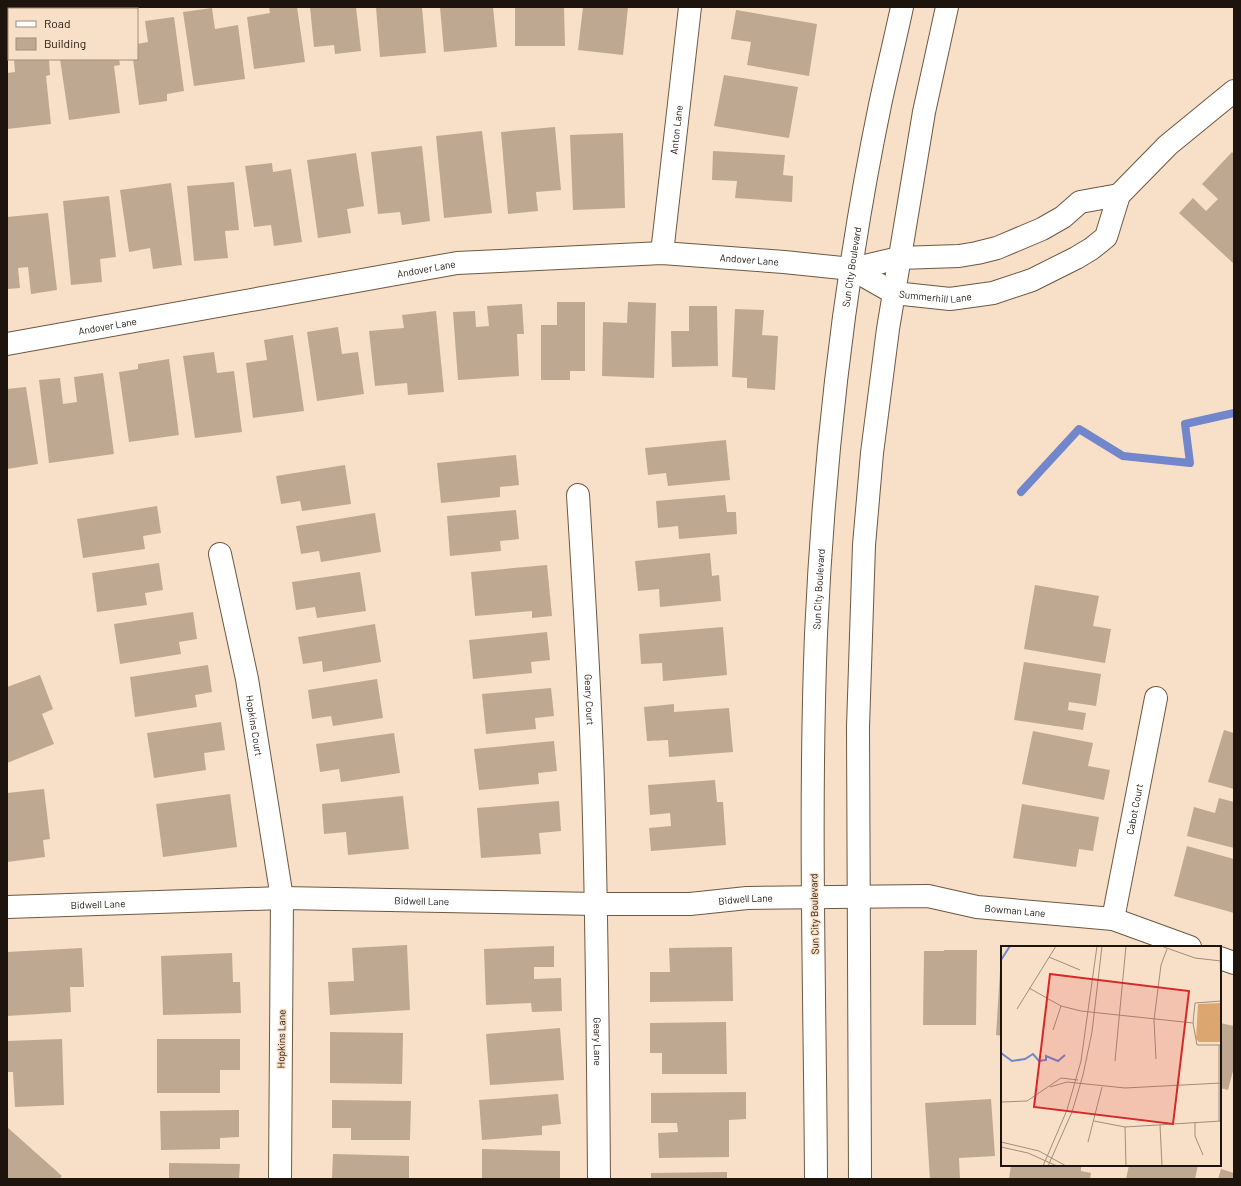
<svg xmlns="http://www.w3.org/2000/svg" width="1241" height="1186" viewBox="0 0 1241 1186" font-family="Barlow,sans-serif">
  <rect width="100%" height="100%" fill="#f8dfc7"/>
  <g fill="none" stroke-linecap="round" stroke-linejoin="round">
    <!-- stream -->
    <path stroke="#7286cc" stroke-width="8" d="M1021 492 1079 429 1123 456 1190 463 1185 424 1234 413"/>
  </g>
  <!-- building -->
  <path fill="#bfa891" d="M269 7H297L305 62 254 69 247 17 270 13Z
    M310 7H356L361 51 335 54 334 45 314 47Z
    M376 7H422L426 53 380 57Z
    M440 7H493L497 47 444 52Z
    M515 7H564L565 46H515Z
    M583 7H628L623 55 578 50Z
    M212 8 215 29 238 25 245 79 194 86 183 12Z
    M736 10 817 24 809 76 747 65 751 42 731 39Z
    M174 17 184 91 167 94V101L139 105 133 59H137V44L148 42 145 21Z
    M14 59H49L50 75 46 76 51 124 7 129V73L15 72Z
    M60 59H119L120 65 114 66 120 113 69 120Z
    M724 75 798 87 789 138 714 126Z
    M555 127 561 190 536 192 538 211 508 214 501 132Z
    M482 131 492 213 444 218 436 136Z
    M623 133 625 208 573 210 570 135Z
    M422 146 430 221 402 225 400 212 378 214 371 152Z
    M713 151 785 155 783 175 793 176 792 202 735 198 737 181 712 180Z
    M1232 152 1234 154V264L1179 213 1193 198 1206 211 1218 199 1202 184Z
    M356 153 364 206 347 209 351 233 318 238 307 160Z
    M272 163 273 172 291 169 302 242 274 246 271 225 254 227 245 166Z
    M234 182 239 230 225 231 228 258 194 261 187 186Z
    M171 183 182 265 153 269 150 248 129 252 120 190Z
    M109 196 116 257 100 259 102 282 71 285 63 201Z
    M48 213 57 290 31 294 28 267 18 268 20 288 7 289V217Z
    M557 302H585V371H570V380H541V325H557Z
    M628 302 656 303 654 378 602 376 603 322 627 323Z
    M522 304 524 334H517L519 376 458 380 453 312 475 311 476 327 489 326 487 306Z
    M689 306H717L718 366 672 367 671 331H689Z
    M735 309 764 310 762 335 778 336 775 390 747 388V378L732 377Z
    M436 311 444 392 408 395 407 383 375 386 369 331 404 328 402 315Z
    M338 327 342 354 358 352 364 394 317 401 307 332Z
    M293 335 304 411 253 418 246 363 267 360 264 340Z
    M214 352 217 373 234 371 242 432 195 438 183 356Z
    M169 359 179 435 129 442 119 372 138 369V364Z
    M103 373 114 454 49 463 39 380 60 378 63 404 77 402 74 377Z
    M26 387 38 464 7 469V389Z
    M726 440 730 480 668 486 666 473 648 475 645 448Z
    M516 455 519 485 500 487V497L441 503 437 463Z
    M345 465 351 504 302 511 300 501 281 504 276 476Z
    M725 495 727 512H736L737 534 679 539 678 526 658 528 656 501Z
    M157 506 161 533 143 536 145 549 83 558 77 519Z
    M516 510 519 539 500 541 501 551 450 556 447 516Z
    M375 513 381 552 321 562 319 551 301 554 296 526Z
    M710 553 712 576 719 575 721 601 660 607 659 589 638 591 635 561Z
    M159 563 163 590 145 593 147 605 97 612 92 573Z
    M547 565 552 616 532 618V611L475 616 471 572Z
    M360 572 366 611 317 618 315 607 296 610 292 582Z
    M1035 585 1099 596 1093 626 1111 629 1105 663 1024 649Z
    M193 612 197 639 179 642 181 654 120 664 114 624Z
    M375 624 381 662 323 672 322 661 303 664 298 637Z
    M723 627 727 675 663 681 662 663 641 664 639 634Z
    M547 632 550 660 531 662 532 673 473 679 469 640Z
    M1024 662 1101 674 1096 706 1069 702 1068 710 1086 713 1083 730 1014 720Z
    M208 665 212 692 195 695 197 707 135 717 130 677Z
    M40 675 53 709 42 714 54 744 7 763V687Z
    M377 679 383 718 333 726 331 716 312 719 308 690Z
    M551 688 554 716 535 718 536 729 486 734 482 694Z
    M674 704V712L729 708 733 752 669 757 668 740 647 741 644 707Z
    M221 722 225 750 204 753 206 770 154 778 147 733Z
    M1224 730 1234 733V789L1208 782Z
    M1033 731 1093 743 1088 766 1110 770 1104 800 1022 784Z
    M394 733 400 773 341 782 339 769 320 772 316 744Z
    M554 741 557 771 538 773 539 784 479 790 474 749Z
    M715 780 717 802H723L726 845 651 851 649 828 671 826 670 813 650 815 648 785Z
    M44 789 50 839 43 840 45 857 7 862V793Z
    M230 794 237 847 163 857 156 804Z
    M403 796 409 849 348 855 346 832 324 834 322 804Z
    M1219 798 1234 802V848L1187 836 1194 807 1215 813Z
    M559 801 561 831 539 833 541 854 481 858 477 808Z
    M1022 804 1099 817 1093 851 1079 849 1076 867 1013 858Z
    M1187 846 1234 859V913L1174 896Z
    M407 945 410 1010 330 1015 328 982 354 981 352 948Z
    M554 946V967H534V979L561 978 562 1011 532 1012 531 1003 486 1005 484 949Z
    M732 947 733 1001 650 1002V972H670L669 948Z
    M82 948 84 987H70L71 1012 7 1016V952Z
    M944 950H977L976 1025H923L924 951H944Z
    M232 953 233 982H240L241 1013 163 1015 161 956Z
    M1001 955H1002V1036L996 1035Z
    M726 1022 727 1074H662V1053H650V1023Z
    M1220 1023 1234 1026V1067L1228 1090 1220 1088Z
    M560 1028 564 1080 490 1085 486 1034Z
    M330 1032 403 1033 402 1084 330 1083Z
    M62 1039 64 1105 15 1107 13 1072H7V1041Z
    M157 1039H240V1070H220V1093H157Z
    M746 1092V1119L729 1120V1157L659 1158 658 1133 678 1132 677 1123H651V1093Z
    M558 1094 561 1124 542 1126V1135L482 1140 479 1100Z
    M991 1099 995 1156 959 1158 960 1179H930L925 1103Z
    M332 1100 411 1101 410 1140H351V1128H332Z
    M239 1110V1137L220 1138V1149L161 1150 160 1111Z
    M7 1127 62 1176 59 1179H7Z
    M482 1149 560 1151V1178L482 1179Z
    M333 1154 409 1156V1179H332Z
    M169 1163 240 1164 239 1179H169Z
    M1011 1165H1081V1171L1091 1173 1090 1179H1009Z
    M1129 1165H1198L1195 1179H1126Z
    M1221 1169 1234 1173V1179H1218Z
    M727 1172V1179H651V1173Z"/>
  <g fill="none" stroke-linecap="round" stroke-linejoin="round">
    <!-- minor casing -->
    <g stroke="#6d5843" stroke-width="24">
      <g id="minor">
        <path id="s1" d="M662 253 690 7"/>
        <path id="s2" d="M852 269 894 293 950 299 993 293 1032 280 1076 258 1091 249 1106 237 1119 195 1168 145 1234 91"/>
        <path id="s3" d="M7 344 457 263 662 253 784 262 852 269 899 258 959 256 977 253 997 248 1042 229 1063 217 1080 202 1119 195"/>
        <path id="s4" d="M578 495C584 591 590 687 593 784 597 915 598 1047 599 1179"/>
        <path id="s5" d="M220 554 247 679 282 898 280 1179"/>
        <path id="s6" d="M7 907 282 898 596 904H690L747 898 928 896 977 907 1113 919 1190 947"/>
        <path id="s7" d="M1113 919 1156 698"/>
        <path d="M1220 958 1234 963"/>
      </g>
    </g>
    <!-- tertiary casing -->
    <g stroke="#6d5843" stroke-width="24">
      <g id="tertiary">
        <path id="s8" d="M816 1179C815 997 809 815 816 634 824 457 844 279 880 105 887 72 895 40 902 7"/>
        <path d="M860 1179 858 727 864 545 872 453 888 329 924 112 947 7"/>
      </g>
    </g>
    <!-- minor -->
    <use href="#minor" stroke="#fff" stroke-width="22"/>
    <!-- tertiary -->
    <use href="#tertiary" stroke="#fff" stroke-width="22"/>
  </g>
  <g text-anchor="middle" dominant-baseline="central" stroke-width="3" stroke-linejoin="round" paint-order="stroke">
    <!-- street labels -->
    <g font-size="10" fill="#1d150d" stroke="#f8dfc7">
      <text stroke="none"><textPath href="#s1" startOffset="124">Anton Lane</textPath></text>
      <text stroke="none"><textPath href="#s3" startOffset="750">Andover Lane</textPath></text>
      <text stroke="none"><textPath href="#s8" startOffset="914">Sun City Boulevard</textPath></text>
      <text stroke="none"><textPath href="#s3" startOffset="426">Andover Lane</textPath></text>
      <text stroke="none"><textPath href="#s2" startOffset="90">Summerhill Lane</textPath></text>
      <text stroke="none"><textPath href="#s3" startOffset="102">Andover Lane</textPath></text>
      <text stroke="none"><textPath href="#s8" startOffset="590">Sun City Boulevard</textPath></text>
      <text stroke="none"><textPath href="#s4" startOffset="205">Geary Court</textPath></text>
      <text stroke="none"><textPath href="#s5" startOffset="175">Hopkins Court</textPath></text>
      <text stroke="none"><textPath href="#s7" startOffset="112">Cabot Court</textPath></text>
      <text stroke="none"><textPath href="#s6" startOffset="739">Bidwell Lane</textPath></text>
      <text stroke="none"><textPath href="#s6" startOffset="415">Bidwell Lane</textPath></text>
      <text stroke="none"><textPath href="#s6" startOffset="91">Bidwell Lane</textPath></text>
      <text stroke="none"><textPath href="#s6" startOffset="1010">Bowman Lane</textPath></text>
      <text transform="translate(814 914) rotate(-91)">Sun City Boulevard</text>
      <text transform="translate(281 1039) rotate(-89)">Hopkins Lane</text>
      <text stroke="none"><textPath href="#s4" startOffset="547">Geary Lane</textPath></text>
    </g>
  </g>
  <!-- overview -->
  <g transform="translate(1001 946)">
    <rect width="220" height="220" fill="#f8dfc7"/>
    <path d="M220 57V96H198L195 93 197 58Z" fill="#dba66f"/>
    <path fill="none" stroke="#7286cc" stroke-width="2" d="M0 14 9 0M0 107 11 115 24 113 32 108 38 115 45 114V110L57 115 64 109"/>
    <path fill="none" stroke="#a08e7d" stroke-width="1" d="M160 0 194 12 220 15M219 0 220 55M48 11 79 24M28 42 60 60 80 65 192 77M220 55 194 57 192 77 196 99H220M16 63 55 0M52 84 60 60M218 99V175M155 113 153 74 160 19 166 3M114 115 125 0M49 141 66 136 124 142 220 137M0 156 26 155 60 132 77 134M93 175 124 181 220 175M194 176V190L202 209M159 179 161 220M124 181 125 220M0 196 38 205 65 220M87 196 101 141M0 201 27 207 56 220M42 220 66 164 80 115 96 0M47 220 71 166 82 129 91 86 101 0"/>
    <path fill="#d62828" fill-opacity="0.15" stroke="#d62828" stroke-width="2" d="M49 28 188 45 172 178 33 161Z"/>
    <rect width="220" height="220" fill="none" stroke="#1d150d" stroke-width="2"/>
  </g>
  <!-- border -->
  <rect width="1241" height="1186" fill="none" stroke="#1d150d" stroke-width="16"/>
  <!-- legend -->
  <rect x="8" y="8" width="130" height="52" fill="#f8dfc7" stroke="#a08e7d"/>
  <rect x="16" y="21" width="20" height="6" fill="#ffffff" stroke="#a08e7d"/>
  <text x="44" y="28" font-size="12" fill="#1d150d">Road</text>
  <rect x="16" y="38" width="20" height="12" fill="#bfa891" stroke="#a08e7d"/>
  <text x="44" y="48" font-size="12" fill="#1d150d">Building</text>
</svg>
